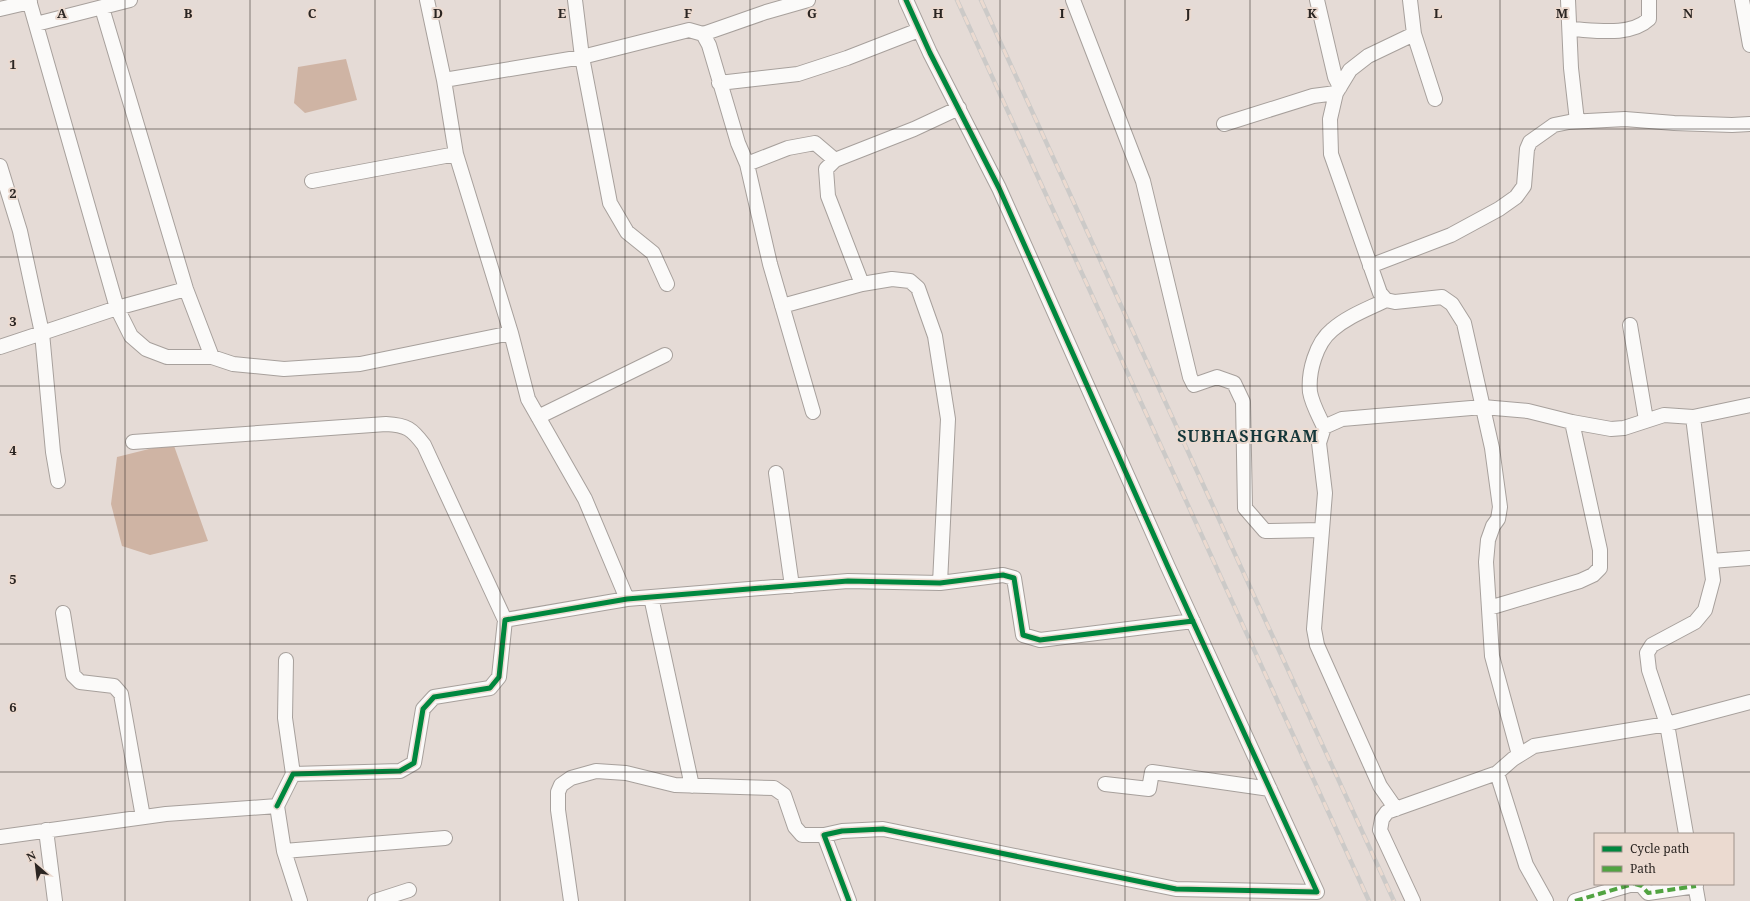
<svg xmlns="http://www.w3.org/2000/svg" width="1750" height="901" viewBox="0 0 1750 901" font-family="'Noto Serif',serif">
  <rect width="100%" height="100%" fill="#e5dbd6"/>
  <!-- water -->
  <path fill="#cfb4a4" d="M346 59 357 100 305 113 294 103 298 67Z
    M173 443 208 541 150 555 122 546 111 504 117 457Z"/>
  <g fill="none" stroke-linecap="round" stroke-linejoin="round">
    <!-- street casing -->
    <g stroke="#a7a09c" stroke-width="16">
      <path id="street" d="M29 0 117 308 131 336 146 349 167 357H212L233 364 284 369 360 364 511 333
        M427 0 444 80 456 154 511 333 528 399 585 499 627 599
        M575 0 582 57 610 203 627 232 653 253 667 284
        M1073 0 1143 181 1190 377 1194 385 1217 377 1234 383 1243 402 1245 508 1265 531 1322 530
        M1317 0 1335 77 1340 87
        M1410 0 1414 34 1435 99
        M1568 0 1571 68 1577 121
        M1742 0 1750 45
        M102 8 186 289 212 357
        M0 9 30 2
        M36 24 130 0
        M1570 29C1594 30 1630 37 1649 19V0
        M703 34 766 12 808 0
        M1414 34 1368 56 1350 70 1336 93 1330 119 1331 154 1380 293 1386 300 1395 302 1442 297 1452 304 1464 323 1492 448 1500 507 1498 519 1493 526 1488 540 1486 562 1492 656 1519 755
        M444 80 582 57 689 30 703 34 709 45 738 143 747 164 770 264 813 412
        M719 83 798 74 847 58 919 30
        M1224 124 1313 96 1336 93
        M747 164 788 148 815 143 835 160
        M0 166 20 231 42 333 53 452 58 481
        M312 181 456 154
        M1370 266 1451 235 1499 209 1516 197 1524 186 1527 149 1530 142 1554 125 1569 122 1625 119 1674 123 1732 125 1750 124
        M862 284 828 196 826 169 835 160 914 129 959 108
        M782 306 862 284 892 279 910 281 918 288 935 336 948 419 940 583
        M1630 325 1646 420
        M0 347 117 308 186 289
        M538 417 665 355
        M1324 427C1319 416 1312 404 1310 392 1308 372 1316 343 1332 330 1348 316 1368 309 1386 300
        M133 442 386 424C407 425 412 429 424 445L505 620
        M776 473 792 586
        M1711 561 1750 558
        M651 597 692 786
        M1489 608 1580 581 1593 575 1600 568V550L1572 422
        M63 613 73 675 80 682 114 686 121 694 143 817
        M286 660 285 718 293 774
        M1497 773 1526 865 1546 901
        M1105 784 1149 789 1152 772 1270 789
        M277 806 293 774 400 771 414 763 423 709 434 697 490 688 499 677 505 620 627 599 848 581 940 583 1003 575 1014 578 1023 635 1040 640 1193 621
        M1396 809 1380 786 1317 645 1314 629 1325 493 1319 443 1324 427 1342 419 1483 407 1528 411 1572 422 1611 429 1624 428 1664 415 1693 417 1750 405
        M46 830 55 901
        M1686 834 1667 724 1649 670 1647 653 1652 645 1695 622 1705 610 1713 580 1693 417
        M0 837 166 814 277 806 284 851 300 901
        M284 851 445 838
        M1635 884 1642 886 1648 893 1696 886
        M1695 884 1698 901
        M375 901 409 890
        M571 901 558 810V792L561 785 571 778 596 771 626 773 675 785 774 788 784 795 795 827 802 835H824
        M849 901 824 835 842 831 883 829 1176 889 1317 892 1168 567 999 188 930 53 906 0
        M1413 901 1380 830 1382 819 1387 812 1497 773 1513 759 1534 746 1667 724 1750 702
        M1575 901 1633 884"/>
    </g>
    <!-- street -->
    <use href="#street" stroke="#fbfaf9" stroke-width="14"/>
    <!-- rail casing -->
    <g stroke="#cccac8" stroke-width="4.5">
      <path id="rail" d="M957 0 1369 901
        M981 0 1394 901"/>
    </g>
    <!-- rail -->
    <use href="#rail" stroke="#ebdad0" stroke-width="3" stroke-dasharray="9" stroke-linecap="butt"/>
    <!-- quiet -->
    <path stroke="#51a341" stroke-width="4" stroke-dasharray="8 4" stroke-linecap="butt" d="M1635 884 1642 886 1648 893 1696 886
      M1575 901 1633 884"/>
    <!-- cycleway casing -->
    <g stroke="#ebdad0" stroke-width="8">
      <path id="cycleway" d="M277 806 293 774 400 771 414 763 423 709 434 697 490 688 499 677 505 620 627 599 848 581 940 583 1003 575 1014 578 1023 635 1040 640 1193 621
        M849 901 824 835 842 831 883 829 1176 889 1317 892 1168 567 999 188 930 53 906 0"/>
    </g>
    <!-- cycleway -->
    <use href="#cycleway" stroke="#00873e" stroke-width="5"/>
  </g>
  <!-- grid -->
  <path fill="none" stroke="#2b2522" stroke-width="1" stroke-opacity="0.55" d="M125 0V901M250 0V901M375 0V901M500 0V901M625 0V901M750 0V901M875 0V901M1000 0V901M1125 0V901M1250 0V901M1375 0V901M1500 0V901M1625 0V834M0 129H1750M0 257H1750M0 386H1750M0 515H1750M0 644H1750M0 772H1750M1625 884V901"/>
  <g text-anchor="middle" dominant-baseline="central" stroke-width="4" stroke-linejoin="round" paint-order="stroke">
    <!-- district labels -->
    <g font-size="16" font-weight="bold" letter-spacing="1" fill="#15373a" stroke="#ebdad0">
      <text x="1248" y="436">SUBHASHGRAM</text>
    </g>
  </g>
  <g font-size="13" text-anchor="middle" font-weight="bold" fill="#2b2522" stroke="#ebdad0" stroke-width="4" stroke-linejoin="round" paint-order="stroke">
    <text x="62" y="18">A</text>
    <text x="188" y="18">B</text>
    <text x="312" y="18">C</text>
    <text x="438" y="18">D</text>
    <text x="562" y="18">E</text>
    <text x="688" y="18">F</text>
    <text x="812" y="18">G</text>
    <text x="938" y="18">H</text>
    <text x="1062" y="18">I</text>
    <text x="1188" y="18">J</text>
    <text x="1312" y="18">K</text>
    <text x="1438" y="18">L</text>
    <text x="1562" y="18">M</text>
    <text x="1688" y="18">N</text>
    <text x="13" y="69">1</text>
    <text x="13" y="198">2</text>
    <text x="13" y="326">3</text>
    <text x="13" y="455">4</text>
    <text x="13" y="584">5</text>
    <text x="13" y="712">6</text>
  </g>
  <!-- legend -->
  <rect x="1594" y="833" width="140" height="52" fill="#ebdad0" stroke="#9e928a"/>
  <rect x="1602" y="846" width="20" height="6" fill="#00873e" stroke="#9e928a"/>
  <text x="1630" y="853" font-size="12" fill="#2b2522">Cycle path</text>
  <rect x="1602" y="866" width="20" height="6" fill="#51a341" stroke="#9e928a"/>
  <text x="1630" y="873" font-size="12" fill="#2b2522">Path</text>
  <!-- north arrow -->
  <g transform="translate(36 865) rotate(332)" stroke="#ebdad0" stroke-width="3" paint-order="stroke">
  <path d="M0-3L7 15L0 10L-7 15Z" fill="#2b2522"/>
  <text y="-6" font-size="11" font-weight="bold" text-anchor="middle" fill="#2b2522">N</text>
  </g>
</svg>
